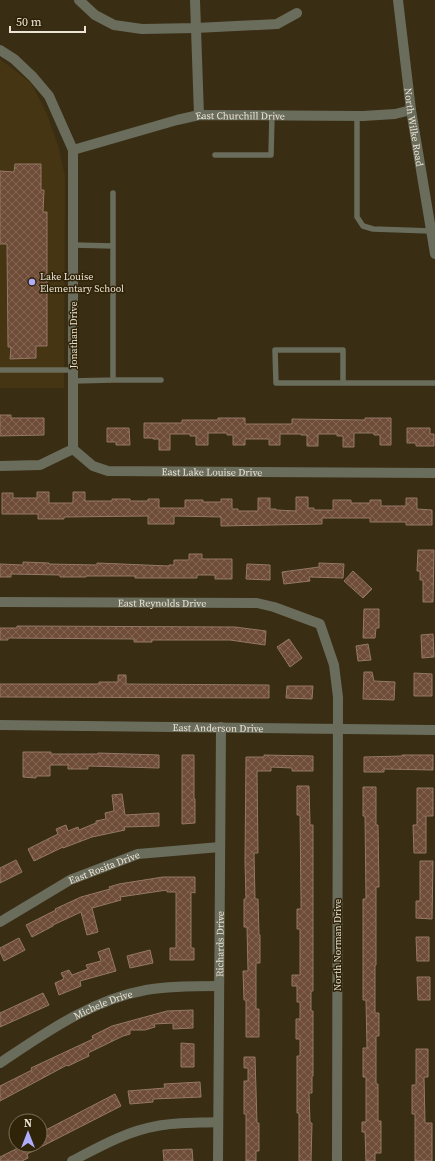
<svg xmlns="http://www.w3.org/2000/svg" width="435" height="1161" viewBox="0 0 435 1161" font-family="'Source Serif 4',serif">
  <defs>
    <pattern id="building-cross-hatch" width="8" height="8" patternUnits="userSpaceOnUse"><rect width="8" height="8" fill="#6e4c38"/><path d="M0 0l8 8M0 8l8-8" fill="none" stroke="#836654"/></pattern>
  </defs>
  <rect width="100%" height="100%" fill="#392d13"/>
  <!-- built -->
  <path fill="#453513" d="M0 59 31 83 47 114 59 149 65 176 64 388H0Z"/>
  <!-- building -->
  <path fill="url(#building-cross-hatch)" stroke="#957867" d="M15 164H41V190H44L43 212H47V346H36V358L10 359 11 347H8L7 244H0V171L14 172Z
    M0 415H11V418H44V435L0 436Z
    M218 418H245V424H292V419L365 420V418H391V445H380V435H374V433H354V447H343V436H337V434H318V446H307V435H301V434H280V445H269V439H245V445H233V435H227V433H208V445H196V436H190V434H170V450H159V439H153V438H144V423H182V420H218Z
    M107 428H129L130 445H116V442H107Z
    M407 428H430V434H434V446H416V443H407Z
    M37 492H49V503H73V492H85V501H112V499H130V501H148V499H159V508H185V500H203V502H221V499H232V509H238V511H258V498H270V509H276V510L296 511V497H308V508H314V510H333V500H351V503H370V500H381V506H406V498H417V509L432 510V525H406V522H370V518H322V524L221 526V517L174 516V524H148V516L64 517V519H38V514H2V493H13V498H37Z
    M418 550H434L433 602H423V580H420V571H417Z
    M189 554H202V559H232V579H215V575H197V578H135V576H86V577H60V575L11 574V577H0V564L23 565V562L49 563V564L97 565V563L169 566V565H174V560H189Z
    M319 563 344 564 343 578 309 577 310 581 284 584 282 572 319 567Z
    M247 564 270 565V580L246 579Z
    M353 571 372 589 363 598 344 581Z
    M364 609H379V628H376L375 638H363Z
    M17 626 235 627 266 631 265 645 230 640H152V642H134V639L8 638V640H0V628H17Z
    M433 634 434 657 422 658 421 635Z
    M289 639 302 658 290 667 277 647Z
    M368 644 371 660 358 661 356 646Z
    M364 672H372L374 681 395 682 394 700 363 699Z
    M414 673 432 674V696H414Z
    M118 675H126V684L269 685V698L0 697V684H99V682H118Z
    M287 686H313L312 699 286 698Z
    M23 752H51V754H98V753L159 755V768L88 766V769H68V765H50V776H36V778L23 777Z
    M182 755H194V799H195V823L182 824Z
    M264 755 313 756V771H292V768L271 767V771H257L258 853H254L255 899H258L259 935H260V963H256V1009H259V1037H246V1000H244L243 971H248L247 927H244V899H246L245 862 246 757H264Z
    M402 755H433V770L384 769V772H364V757L402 756Z
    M297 786H309L310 825H313V991H311V1011H313V1076H312V1093H309L310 1123H312L311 1161H299V1113H297V1056H300V1039H296V1019H300V1002H297V986H292V975H300V929H297V909H301V900L300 815H297Z
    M363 787H376V825H378L379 887H376V965H375V1013H379V1036H376V1084H378V1121H381V1153H375V1161H366L365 1132H362V1122H366V1077H363V1048H367L366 1000H363V899H366L365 816H363Z
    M417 788H433V816H426V853H414L413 825H417Z
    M122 794 125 815 159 813V826L124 827 125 830 92 837 63 848V847L34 861 28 849 58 834 56 829 66 825 68 831 78 827 79 830 96 823V821L106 819 105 813 114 811 112 795Z
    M16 860 22 872 0 883V868Z
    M420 861H433L432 919 416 918V901H420Z
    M163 877H195V893L191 892V948H194V960H170V948H176V892H167V890L120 897 121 900 92 908 98 932 87 935 81 912 53 925V926L32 937 26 925 56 910 55 909 81 897 110 889 109 887 119 884Z
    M416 937H429V961H417Z
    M19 938 25 950 4 961 0 952V948Z
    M109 948 116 971 80 981 81 986 59 995 55 983 64 979 61 973 69 970 72 975 88 969 86 965 101 961 98 952Z
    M150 950 153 963 130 968 127 956Z
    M417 977H430V1000H418Z
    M43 993 49 1005 0 1027V1013Z
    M193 1010V1028L173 1029V1023L154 1024 155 1027 145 1030H130V1034L123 1036 88 1053 89 1056 68 1066 67 1065 0 1101V1086L32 1070 31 1068 93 1039 92 1036 112 1026 167 1011Z
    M181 1043 194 1044V1067H181Z
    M416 1049H428V1077H424L425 1123H432V1161H415V1114H412V1085H416Z
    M244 1057H255L257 1123H259V1151H256V1161H246V1114H244V1081H248V1068H244Z
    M200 1082 201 1097 153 1099V1102L130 1104 128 1091 165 1088 164 1084Z
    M115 1094 121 1106 27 1154 28 1158 22 1161H0V1157L24 1145H40V1133Z
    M192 1149 193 1161H164L163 1150Z"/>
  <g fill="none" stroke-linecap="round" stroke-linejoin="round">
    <!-- service -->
    <path stroke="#6a6c5c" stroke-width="5.5" d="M357 116V217L363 226 373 229 431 231
      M215 155H271L272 115
      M73 245 113 246V380L73 381
      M113 246V193
      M0 370H73
      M113 380H161
      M343 382V350H275L276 383H435"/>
    <!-- minor -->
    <g stroke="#6a6c5c" stroke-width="10">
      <path d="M79 0 95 15 114 25 142 29 196 28 277 24 297 13"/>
      <path d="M195 0 199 115"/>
      <path id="s1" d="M398 0 411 110 435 254"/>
      <path d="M0 50 14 59 33 77 49 96 73 150V449"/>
      <path id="s2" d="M73 150 177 120 199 115 363 116 395 114 411 110"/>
      <path id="s3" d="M73 449 93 466 108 471 435 473"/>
      <path d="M0 466 40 465 73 449"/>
      <path id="s4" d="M0 602 257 603 274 607 320 624 334 665 338 697 337 1161"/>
      <path id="s5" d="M0 922 70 880 138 854 220 847"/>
      <path id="s6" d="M0 1063C45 1033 91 1000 146 990 170 986 194 986 219 986"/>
      <path d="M72 1161C99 1147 127 1131 157 1126 177 1122 198 1123 218 1122"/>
      <path id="s7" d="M218 1161 221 727"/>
    </g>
    <!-- tertiary -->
    <path stroke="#6a6c5c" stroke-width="10" id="s8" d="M0 725 435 730"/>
  </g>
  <!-- markers -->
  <circle fill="#b0aefa" stroke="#2f2308" stroke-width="1.5" cx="32" cy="282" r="4"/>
  <g text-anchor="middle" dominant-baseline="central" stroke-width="3" stroke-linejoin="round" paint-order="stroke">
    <!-- street labels -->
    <g font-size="10" fill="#ece4d5" stroke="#2f2308">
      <text stroke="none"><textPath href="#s2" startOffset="172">East Churchill Drive</textPath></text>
      <text stroke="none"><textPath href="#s1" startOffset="128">North Wilke Road</textPath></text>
      <text transform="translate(73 335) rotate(-90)">Jonathan Drive</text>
      <text stroke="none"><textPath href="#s3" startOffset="146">East Lake Louise Drive</textPath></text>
      <text stroke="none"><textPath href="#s4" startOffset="162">East Reynolds Drive</textPath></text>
      <text stroke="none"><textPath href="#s8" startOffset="218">East Anderson Drive</textPath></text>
      <text stroke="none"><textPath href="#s5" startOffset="118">East Rosita Drive</textPath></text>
      <text stroke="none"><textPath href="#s7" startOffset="217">Richards Drive</textPath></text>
      <text transform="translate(337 945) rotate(-90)">North Norman Drive</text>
      <text stroke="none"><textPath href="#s6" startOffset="119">Michele Drive</textPath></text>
    </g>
    <!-- poi labels -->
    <g font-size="10" fill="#ece4d5" stroke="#2f2308" text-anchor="start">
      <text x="40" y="276">Lake Louise<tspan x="40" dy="12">Elementary School</tspan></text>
    </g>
  </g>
  <!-- north arrow -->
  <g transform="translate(28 1133)"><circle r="19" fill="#2f2308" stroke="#7b705a"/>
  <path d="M0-3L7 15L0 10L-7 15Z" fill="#b0aefa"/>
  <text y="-6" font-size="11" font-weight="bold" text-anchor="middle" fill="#ece4d5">N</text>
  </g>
  <!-- scale -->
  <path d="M10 26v6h75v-6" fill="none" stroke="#ece4d5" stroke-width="2"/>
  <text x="16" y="26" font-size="12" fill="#ece4d5" stroke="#2f2308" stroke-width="3" paint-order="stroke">50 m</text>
</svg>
